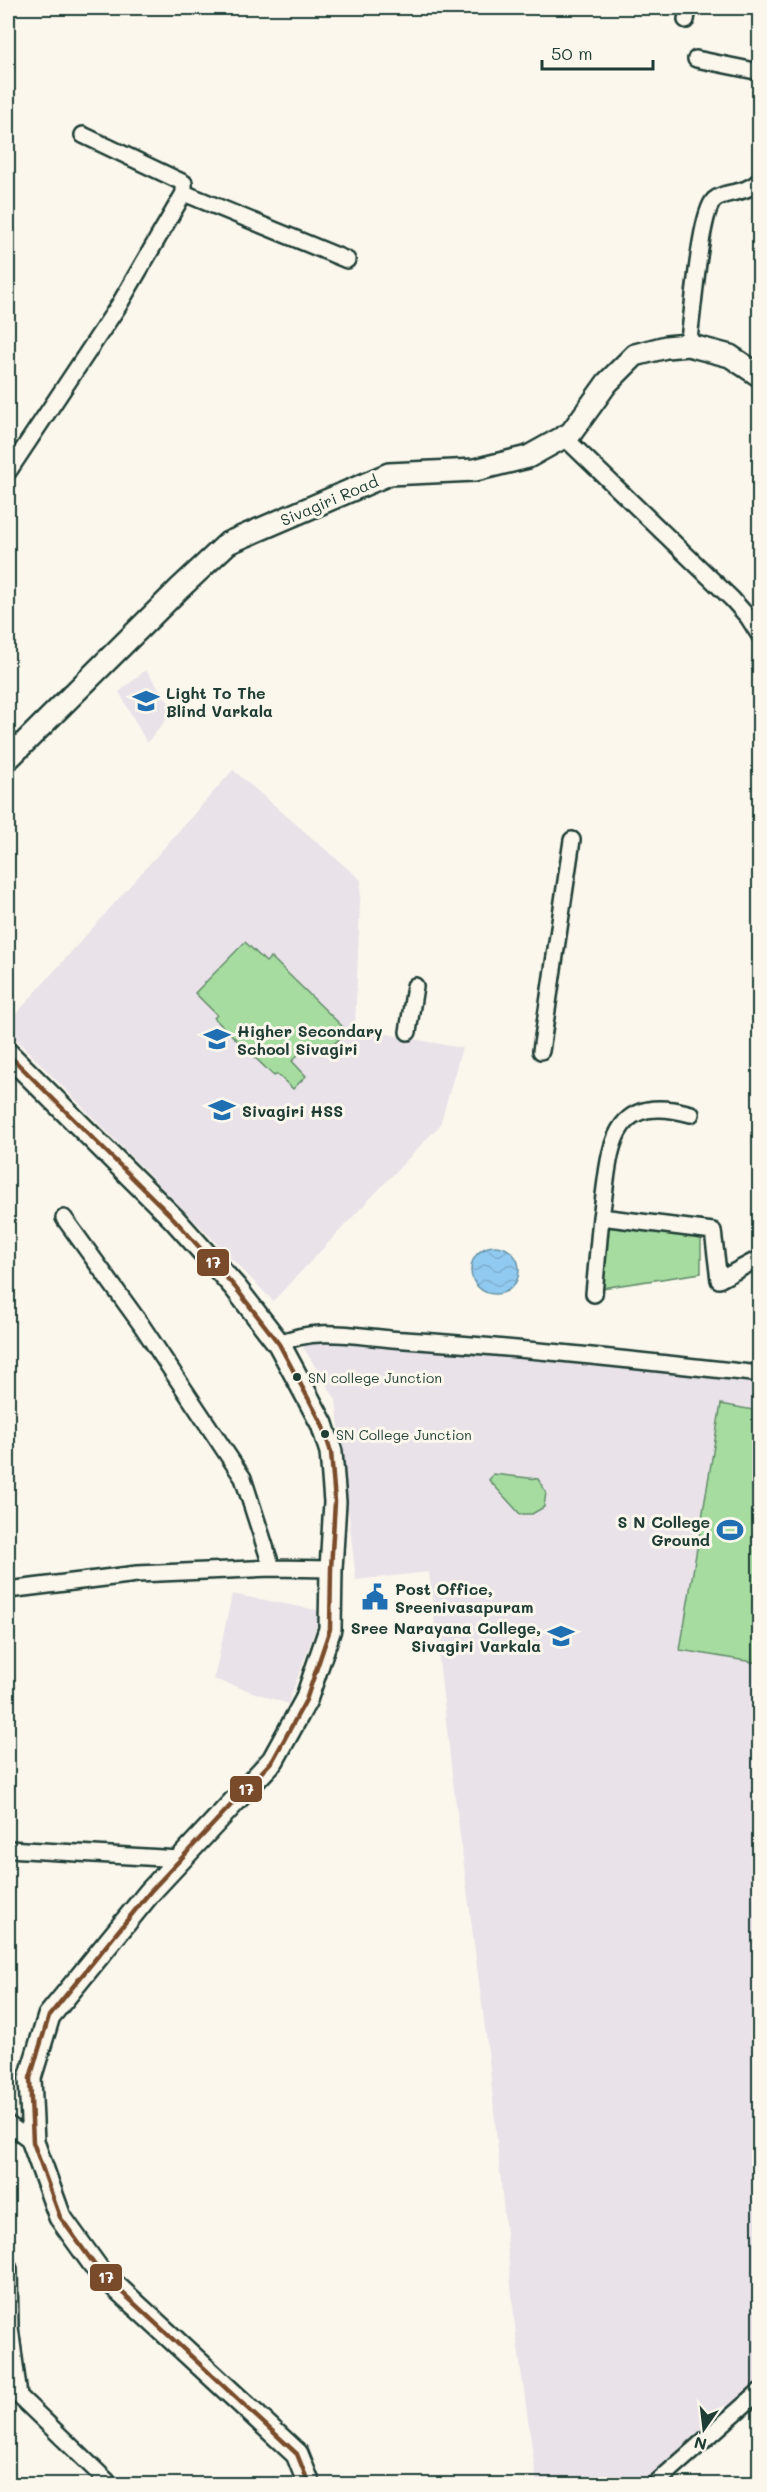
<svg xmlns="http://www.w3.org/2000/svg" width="767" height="2492" viewBox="0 0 767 2492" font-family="Mali,sans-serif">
  <defs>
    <pattern id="water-waves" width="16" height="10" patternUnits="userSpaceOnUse" patternTransform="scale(1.5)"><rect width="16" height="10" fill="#91caf0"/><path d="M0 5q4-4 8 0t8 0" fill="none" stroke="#7daece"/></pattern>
  </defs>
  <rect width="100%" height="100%" fill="#fbf7ec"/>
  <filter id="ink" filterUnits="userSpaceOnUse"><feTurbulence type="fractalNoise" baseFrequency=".0167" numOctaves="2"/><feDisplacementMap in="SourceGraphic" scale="12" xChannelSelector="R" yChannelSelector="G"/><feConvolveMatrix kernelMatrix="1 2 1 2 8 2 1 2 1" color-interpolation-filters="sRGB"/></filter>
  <g filter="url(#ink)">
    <!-- built -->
    <path fill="#e9e2e9" d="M146 670 174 710 147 743 119 692Z
      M233 770 361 880 355 1028 462 1048 440 1125 273 1301 8 1031V1023Z
      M305 1337 759 1379V2389L674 2461 640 2484H537L515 2327 489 2059 452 1774 429 1572 356 1580 336 1400 303 1347Z
      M232 1594 322 1611 288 1704 214 1679Z"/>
    <!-- green -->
    <path fill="#a6dca0" stroke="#628c6a" stroke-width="1.5" d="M245 942 266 962 271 957 347 1031 323 1055 310 1042 292 1061 306 1076 293 1089 277 1074 274 1076 214 1018 217 1015 195 993Z
      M607 1225 701 1234V1273L601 1288Z
      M721 1404 759 1411V1663L680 1650Z
      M493 1474 538 1479 546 1492 544 1507 532 1514H520L489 1480Z"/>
    <!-- water -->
    <path fill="url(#water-waves)" stroke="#6392a5" stroke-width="1.5" d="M471 1270a24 24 0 1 1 48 0a24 24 0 1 1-48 0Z"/>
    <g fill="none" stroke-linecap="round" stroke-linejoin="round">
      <!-- minor casing -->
      <g stroke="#1f3d34" stroke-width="20">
        <path id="minor" d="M686 20 688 8
          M696 59 760 72
          M184 193 347 260
          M688 345C693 318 699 215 714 200 725 190 744 196 760 180
          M564 437 732 599 748 617 760 636
          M8 472 119 305 184 193V183L83 135
          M408 1032 415 986
          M541 1051 572 840
          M601 1217C611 1155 605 1090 691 1114
          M64 1218 140 1323 243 1478 272 1568
          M594 1294 601 1217 713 1231 719 1280 760 1258
          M279 1344C316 1325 364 1338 405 1340 523 1348 641 1361 760 1374
          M8 1590 137 1574 272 1568 331 1569
          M8 1849 180 1859
          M8 2124 33 2142
          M8 2267 9 2269 10 2327 19 2396 110 2484
          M655 2484 760 2391"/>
      </g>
      <!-- secondary casing -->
      <g stroke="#1f3d34" stroke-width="26">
        <path id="secondary" d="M8 759 179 589 228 543 389 474 475 470 528 457 571 433 607 383 635 355 666 347 688 345 730 356 760 376
          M8 1054 174 1219 235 1287 279 1344 322 1424 331 1452 335 1502 331 1569 330 1629 306 1700 273 1760 150 1892 49 2016 30 2078 33 2142 60 2217 99 2271 297 2454 309 2484"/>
      </g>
      <!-- minor -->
      <use href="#minor" stroke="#fbf7ec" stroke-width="15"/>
      <!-- secondary -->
      <use href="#secondary" stroke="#fbf7ec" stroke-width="21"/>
      <!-- bus-1 casing -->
      <g stroke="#fbf7ec" stroke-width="9">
        <path id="bus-1" d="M8 1054 174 1219 235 1287 279 1344 322 1424 331 1452 335 1502 331 1569 330 1629 306 1700 273 1760 150 1892 49 2016 30 2078 33 2142 60 2217 99 2271 297 2454 309 2484"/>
      </g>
      <!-- bus-1 -->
      <use href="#bus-1" stroke="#7a4b2a" stroke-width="4.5"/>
    </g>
  </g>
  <!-- icons -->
  <defs>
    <g id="school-bare" transform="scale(2.07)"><path d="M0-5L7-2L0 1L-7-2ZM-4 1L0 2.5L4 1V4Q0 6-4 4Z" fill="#1f6fb2" stroke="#fbf7ec" stroke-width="2.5" paint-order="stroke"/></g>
    <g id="stadium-bare" transform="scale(2.07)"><path d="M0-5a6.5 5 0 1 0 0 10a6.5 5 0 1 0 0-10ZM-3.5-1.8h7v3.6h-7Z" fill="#1f6fb2" stroke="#fbf7ec" stroke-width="2.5" paint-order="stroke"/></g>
    <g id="civic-bare" transform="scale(2.07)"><path d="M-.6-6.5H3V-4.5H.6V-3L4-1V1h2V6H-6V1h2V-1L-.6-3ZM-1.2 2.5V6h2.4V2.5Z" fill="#1f6fb2" stroke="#fbf7ec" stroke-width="2.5" paint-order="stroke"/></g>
    <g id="university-bare" transform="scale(2.07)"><path d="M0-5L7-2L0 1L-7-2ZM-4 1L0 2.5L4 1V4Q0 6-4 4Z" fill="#1f6fb2" stroke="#fbf7ec" stroke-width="2.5" paint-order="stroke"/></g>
  </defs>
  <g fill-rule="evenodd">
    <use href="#school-bare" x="146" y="701"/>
    <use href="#school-bare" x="217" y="1039"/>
    <use href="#school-bare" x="222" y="1110"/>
    <use href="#stadium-bare" x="730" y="1530"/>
    <use href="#civic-bare" x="375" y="1597"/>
    <use href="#university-bare" x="561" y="1636"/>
  </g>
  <!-- markers -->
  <g fill="#1f3d34" stroke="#fbf7ec" stroke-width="2">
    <circle cx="297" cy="1377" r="5"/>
    <circle cx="325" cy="1434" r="5"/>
  </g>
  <g text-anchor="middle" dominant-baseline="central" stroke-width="6" stroke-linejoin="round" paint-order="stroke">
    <!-- bus labels -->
    <g font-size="14" fill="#1f3d34" stroke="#fbf7ec" text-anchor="start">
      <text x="308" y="1377">SN college Junction</text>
      <text x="336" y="1434">SN College Junction</text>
    </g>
    <!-- street labels -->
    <g font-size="16" fill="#1f3d34" stroke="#fbf7ec">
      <text transform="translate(329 500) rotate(-23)">Sivagiri Road</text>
    </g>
    <!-- poi labels -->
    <g font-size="16" font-weight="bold" fill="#1f3d34" stroke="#fbf7ec" text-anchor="start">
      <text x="166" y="692">Light To The<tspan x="166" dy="18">Blind Varkala</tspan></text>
      <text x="237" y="1030">Higher Secondary<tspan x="237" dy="18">School Sivagiri</tspan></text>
      <text x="242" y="1110">Sivagiri HSS</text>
      <text x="710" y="1521" text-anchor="end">S N College<tspan x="710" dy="18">Ground</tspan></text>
      <text x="395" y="1588">Post Office,<tspan x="395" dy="18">Sreenivasapuram</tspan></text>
      <text x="541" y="1627" text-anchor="end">Sree Narayana College,<tspan x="541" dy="18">Sivagiri Varkala</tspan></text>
    </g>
  </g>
  <g stroke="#fbf7ec" stroke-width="2">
    <rect x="196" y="1248" width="34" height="29" rx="6" fill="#7a4b2a"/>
    <rect x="229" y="1775" width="34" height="28" rx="6" fill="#7a4b2a"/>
    <rect x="89" y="2263" width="34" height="29" rx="6" fill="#7a4b2a"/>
  </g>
  <g font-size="16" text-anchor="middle" font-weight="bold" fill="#fff">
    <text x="213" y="1268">17</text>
    <text x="246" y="1795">17</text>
    <text x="106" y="2283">17</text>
  </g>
  <!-- margin -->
  <rect width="767" height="2492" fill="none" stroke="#fbf7ec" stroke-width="30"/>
  <rect x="15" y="15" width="737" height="2462" fill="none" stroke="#1f3d34" stroke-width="2" filter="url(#ink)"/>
  <!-- north arrow -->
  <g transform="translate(704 2429) rotate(194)" stroke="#fbf7ec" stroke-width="4.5" paint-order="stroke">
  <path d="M0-4.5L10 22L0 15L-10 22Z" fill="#1f3d34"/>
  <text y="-9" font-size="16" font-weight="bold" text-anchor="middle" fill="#1f3d34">N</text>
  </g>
  <!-- scale -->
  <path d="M542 60v9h111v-9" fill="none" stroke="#1f3d34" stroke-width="3"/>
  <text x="551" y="60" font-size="18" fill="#1f3d34" stroke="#fbf7ec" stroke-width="4.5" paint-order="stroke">50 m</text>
</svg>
